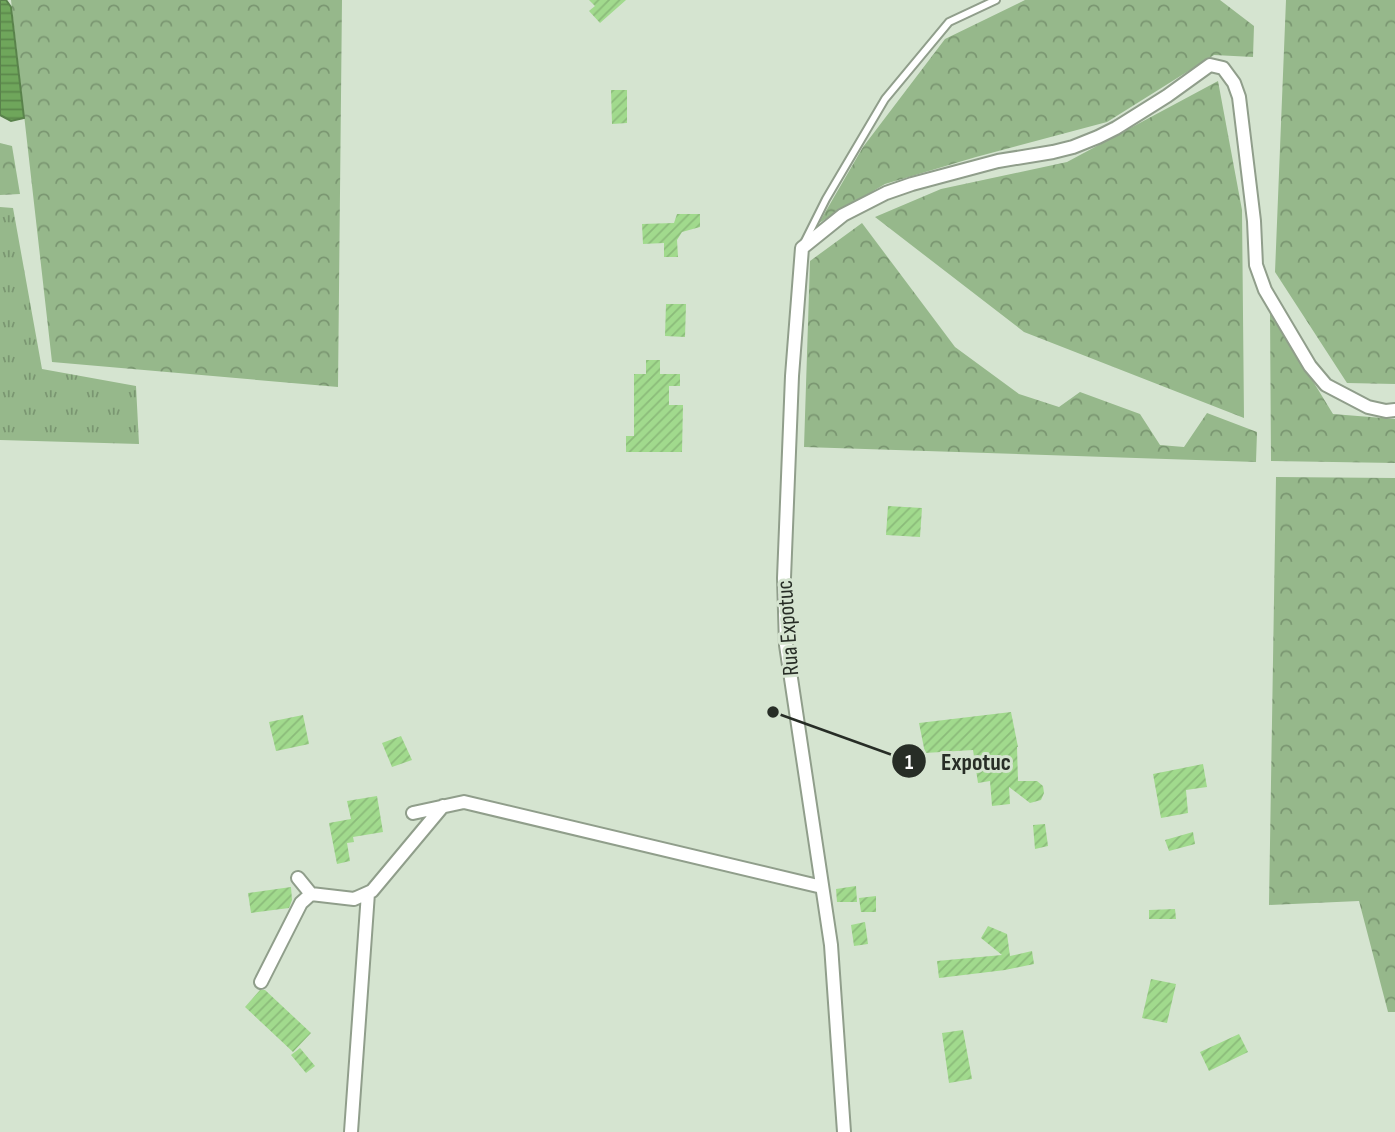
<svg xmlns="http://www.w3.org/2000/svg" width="1395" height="1132" viewBox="0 0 1395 1132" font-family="'Sofia Sans Condensed',sans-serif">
  <defs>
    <pattern id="grass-tufts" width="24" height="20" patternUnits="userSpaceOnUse" patternTransform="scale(1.75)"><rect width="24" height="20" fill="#96b88b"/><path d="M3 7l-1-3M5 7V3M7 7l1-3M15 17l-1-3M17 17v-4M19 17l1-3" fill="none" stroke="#7a9671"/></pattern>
    <pattern id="forest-crowns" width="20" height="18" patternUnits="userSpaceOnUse" patternTransform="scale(1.75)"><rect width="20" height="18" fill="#96b88b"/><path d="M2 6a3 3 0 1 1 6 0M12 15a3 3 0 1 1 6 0" fill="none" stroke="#7a9671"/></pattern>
    <pattern id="water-rules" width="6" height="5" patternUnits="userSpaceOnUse" patternTransform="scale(1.75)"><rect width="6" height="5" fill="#6fa65b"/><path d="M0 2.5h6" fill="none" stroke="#5b884b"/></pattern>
    <pattern id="building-hatch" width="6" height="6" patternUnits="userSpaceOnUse" patternTransform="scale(1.75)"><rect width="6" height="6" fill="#a1da8d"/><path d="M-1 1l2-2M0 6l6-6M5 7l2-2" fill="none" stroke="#8bbb7a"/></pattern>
  </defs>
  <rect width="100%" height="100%" fill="#d5e4d0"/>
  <!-- grass -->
  <path fill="url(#grass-tufts)" d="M0 207 13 208 42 369 136 386 139 444 0 440Z"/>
  <!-- forest -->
  <path fill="url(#forest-crowns)" d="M11 0H342L338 387 52 362Z
    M1025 0H1220L1254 26 1253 57 1214 55 1107 122 976 157 885 184 819 223 863 147 945 39Z
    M1286 0H1395V384L1347 383 1275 272Z
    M1218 81 1242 210 1244 418 1024 332 875 217 941 189 1067 162Z
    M0 143 12 146 20 194 0 195Z
    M862 223 955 347 1019 394 1059 407 1080 392 1140 414 1160 445 1184 447 1207 413 1257 432 1256 462 804 447 810 261Z
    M1270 311 1333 414 1395 419V463L1271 461Z
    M1276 477 1395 478V1012H1388L1359 901 1269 905Z"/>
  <!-- water -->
  <path fill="url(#water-rules)" stroke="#59824b" stroke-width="2" d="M0 0H6L11 7 24 118 11 121 0 115Z"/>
  <!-- building -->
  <path fill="url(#building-hatch)" d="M589 0H626L600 23 589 11 595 6Z
    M611 90H627V123L612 124Z
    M677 214H700V227L682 232 677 240 678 257H664V243L643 244 642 224 674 223Z
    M666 304H686L685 337 665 336Z
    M646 360H660V374H680V386H669V405H683L682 452H626V436H634V374H646Z
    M888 506 922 508 920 537 886 535Z
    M1011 712 1018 747H1017L1018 781H1037L1043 786 1044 793 1041 800 1030 803 1009 787 1010 804 992 806 990 781 978 783 973 750 925 753 919 723Z
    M303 715 309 744 276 751 269 722Z
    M401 736 412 760 392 767 382 743Z
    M1203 764 1207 787 1186 790 1188 813 1161 818 1153 774Z
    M377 796 383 832 353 837 354 842 347 843 350 861 337 864 329 823 351 819 347 801Z
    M1045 824 1048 846 1035 849 1033 825Z
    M1193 832 1195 844 1169 851 1165 840Z
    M856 886 857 902H837L836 889Z
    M291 887 292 900 289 908 251 913 248 893Z
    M876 896V912H861L859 898Z
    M1175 909 1176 919H1149V910Z
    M865 922 868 944 854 946 851 925Z
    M988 926 1007 934 1010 956 1032 951 1034 964 1005 970 939 978 937 961 1002 955 981 938Z
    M1151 979 1176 984 1167 1023 1142 1018Z
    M260 990H265L311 1033 293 1052 245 1007Z
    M963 1030 972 1079 949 1083 942 1033Z
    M1239 1034 1248 1052 1209 1071 1200 1052Z
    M300 1048 315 1066 306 1073 291 1055Z"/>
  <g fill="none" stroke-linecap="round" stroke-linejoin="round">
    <!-- lane casing -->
    <g stroke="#909e8b" stroke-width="10">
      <path id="lane" d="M804 243 826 199 885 99 949 22 996 0"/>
    </g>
    <!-- street casing -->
    <g stroke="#909e8b" stroke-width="16">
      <path id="street" d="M413 813 464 802 822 887
        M298 878 311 894 354 899 372 891 443 806
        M261 982 301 903 311 894
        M351 1132 368 893
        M844 1132 831 945 786 645 784 578 792 376 802 248 843 215 886 193 912 184 998 161 1053 152 1073 147 1098 137 1116 128 1167 96 1210 65 1223 68 1234 83 1239 97 1254 221 1256 265 1265 290 1310 366 1326 385 1368 407 1386 411 1395 410"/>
    </g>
    <!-- lane -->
    <use href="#lane" stroke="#fff" stroke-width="6"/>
    <!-- street -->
    <use href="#street" stroke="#fff" stroke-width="12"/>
  </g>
  <g text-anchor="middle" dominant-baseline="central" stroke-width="6" stroke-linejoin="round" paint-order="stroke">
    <!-- street labels -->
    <g font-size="23" fill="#272d26" stroke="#d5e4d0">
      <text transform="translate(788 628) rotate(-94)">Rua Expotuc</text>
    </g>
  </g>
  <!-- callouts -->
  <path fill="none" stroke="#272d26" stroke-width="2.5" d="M773 712L909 761"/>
  <g fill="#272d26" stroke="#d5e4d0" stroke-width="2.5">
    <circle cx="773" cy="712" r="7"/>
    <circle cx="909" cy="761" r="18"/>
  </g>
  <g font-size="21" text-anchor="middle" font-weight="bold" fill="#fff">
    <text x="909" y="769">1</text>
  </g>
  <g font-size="24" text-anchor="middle" font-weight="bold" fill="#272d26" stroke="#d5e4d0" stroke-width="6" stroke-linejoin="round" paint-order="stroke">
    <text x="976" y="770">Expotuc</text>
  </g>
</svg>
